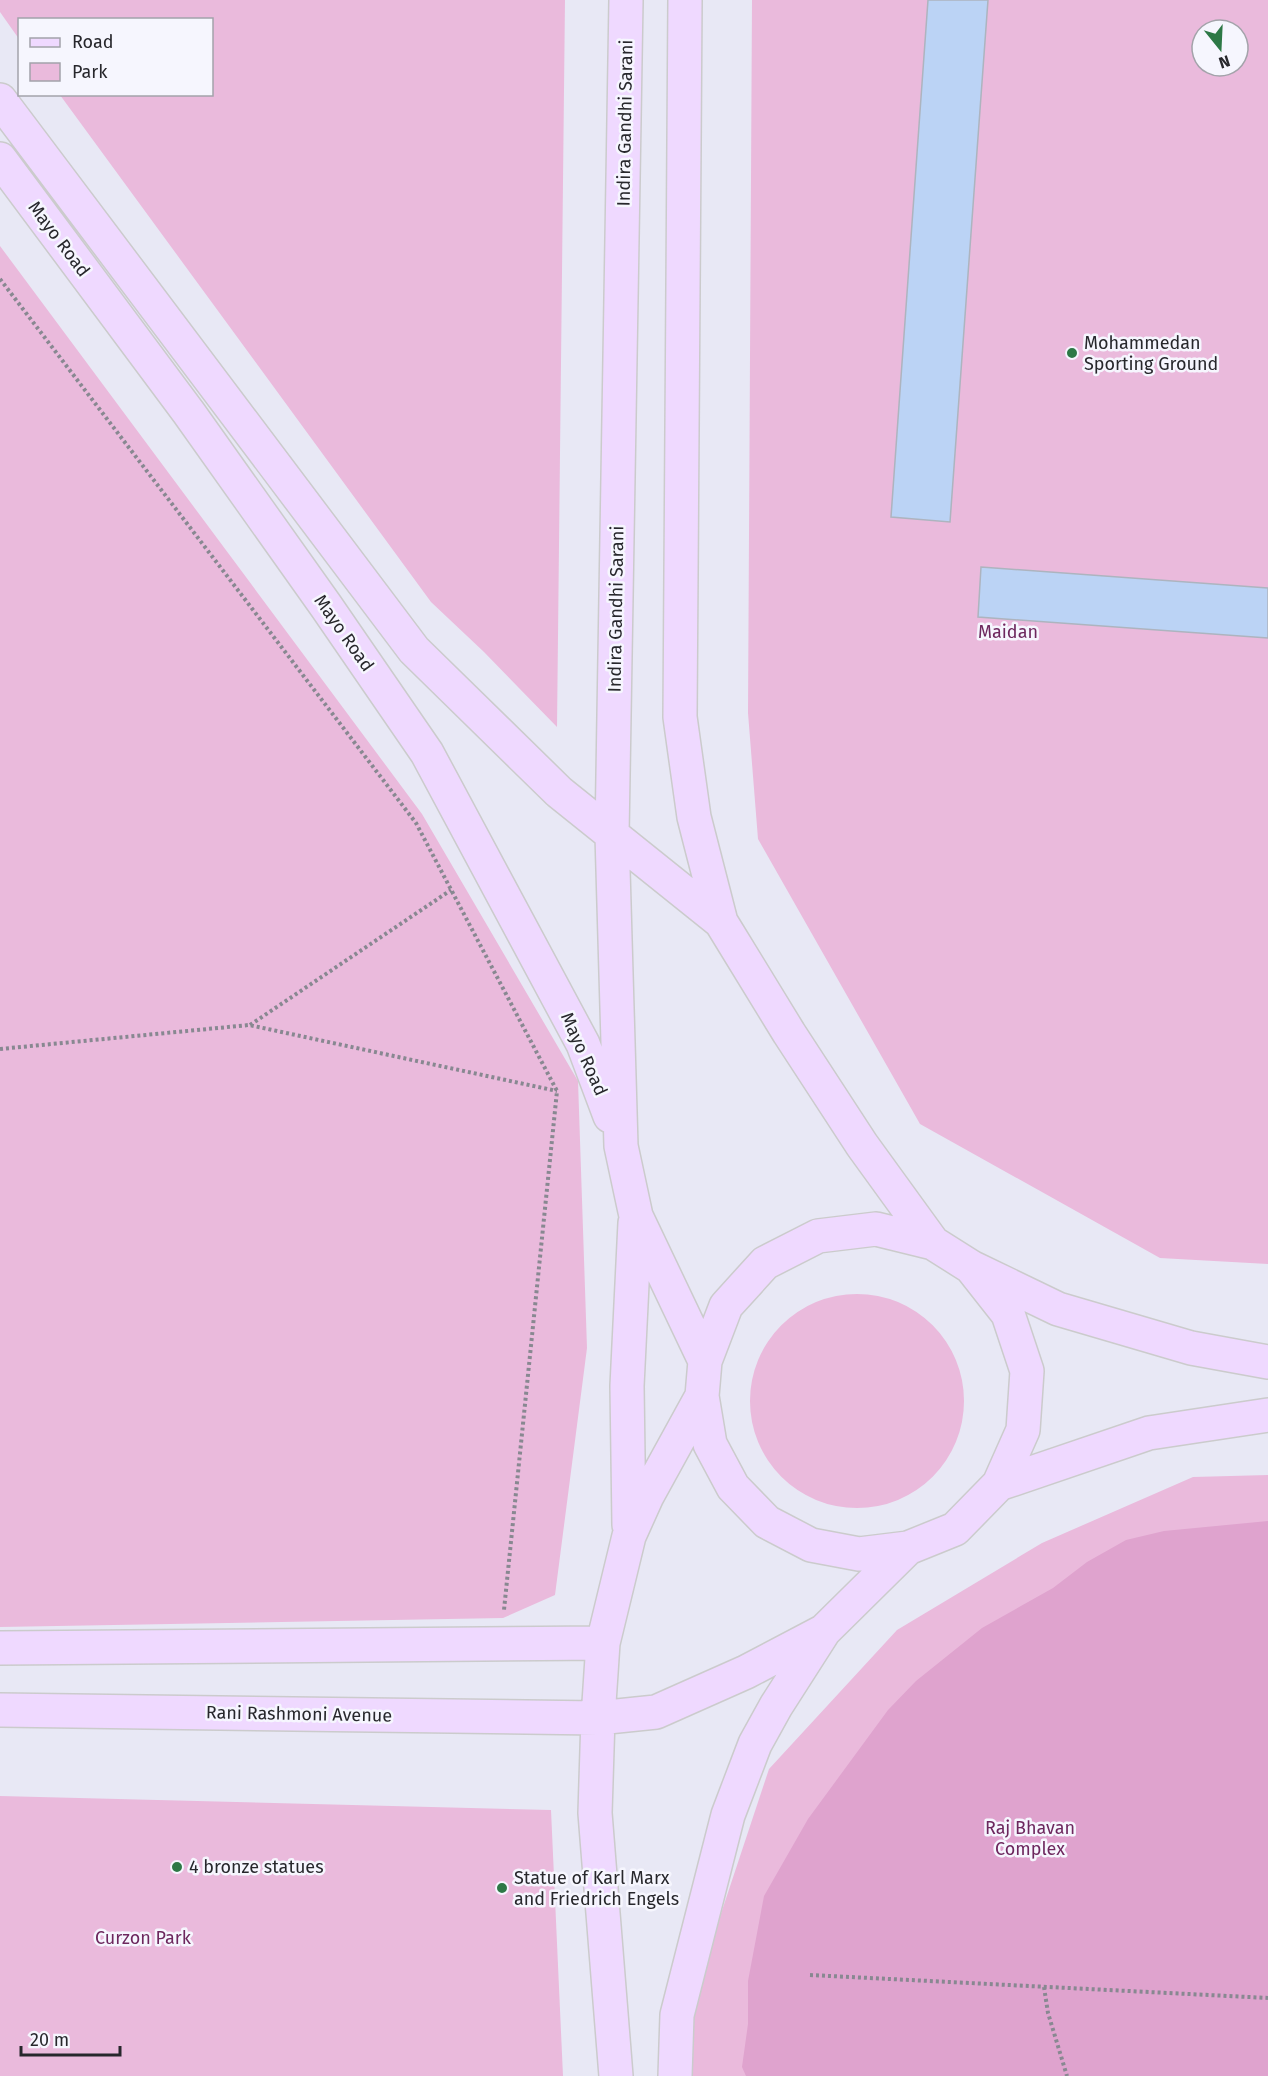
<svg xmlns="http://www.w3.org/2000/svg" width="1268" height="2076" viewBox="0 0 1268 2076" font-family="'Fira Sans',sans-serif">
  <rect width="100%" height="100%" fill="#e8e8f5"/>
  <!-- green -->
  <path fill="#eabadc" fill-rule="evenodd" d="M0 0H565L557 727 484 652 431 602 60 95 212 94V20H20L19 39 0 12Z
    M752 0H1268V1264L1160 1258 920 1124 758 839 748 713ZM1202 30H1238V66H1202Z
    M0 246 422 814 578 1081 587 1348 555 1595 503 1618 0 1627Z
    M750 1401a107 107 0 1 1 214 0a107 107 0 1 1-214 0Z
    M1268 1475V2076H687L688 2013 769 1769 897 1630 1042 1543 1193 1477Z
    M0 1796 551 1810 563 2076H0Z"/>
  <!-- forest -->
  <path fill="#dfa3ce" d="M1268 1521V2076H746L742 2067 748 2024V1981L764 1896 808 1819 888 1710 916 1681 982 1628 1053 1588 1087 1562 1126 1540 1164 1531Z"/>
  <!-- building -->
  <path fill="#bbd3f5" stroke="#adb4bf" stroke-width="1.5" d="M928 0H988L950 522 891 517Z
    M981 567 1268 588V638L978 617Z"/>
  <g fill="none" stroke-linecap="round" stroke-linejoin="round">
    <!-- major casing -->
    <g stroke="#cbcbcc" stroke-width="36">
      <path id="major" d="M626 0 612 835 621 1146 636 1216 705 1361
        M685 0 680 717 694 817 721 922 789 1033 862 1145 933 1243
        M0 100 414 650 559 792 721 922
        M0 159 189 413 326 606 427 753 583 1044 610 1116
        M971 1267 1008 1314 1027 1371 1023 1430 999 1484 955 1529 908 1548 859 1554 811 1545 767 1522 733 1487 710 1444 702 1396 705 1361 726 1306 765 1263 818 1236 876 1229 933 1243 971 1267 1058 1309 1191 1348 1268 1362
        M999 1484 1149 1433 1268 1415
        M629 1525 627 1386 635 1223
        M0 1648 603 1643
        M0 1710 598 1718 656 1712 746 1672 824 1631
        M616 2076 595 1813 598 1718 603 1643 629 1536 647 1496 702 1396
        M675 2076 677 2015 728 1815 755 1744 776 1706 824 1631 908 1548"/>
    </g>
    <!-- path -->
    <path stroke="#888891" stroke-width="4" stroke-dasharray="3 3" stroke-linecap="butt" d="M0 279 416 823 557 1091 504 1610
      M250 1025 451 890
      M0 1049 249 1025 557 1091
      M810 1975 1268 1998
      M1044 1987 1048 2013 1067 2076"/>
    <!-- major -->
    <use href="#major" stroke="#efd9ff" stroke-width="33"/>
  </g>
  <!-- markers -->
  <g fill="#2d7846" stroke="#f6f6fe" stroke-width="2">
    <circle cx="1072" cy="353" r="6"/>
    <circle cx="177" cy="1867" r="6"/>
    <circle cx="502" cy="1888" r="6"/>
  </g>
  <g text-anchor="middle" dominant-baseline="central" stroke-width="5" stroke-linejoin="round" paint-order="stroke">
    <!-- street labels -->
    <g font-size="18" fill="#27272c" stroke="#f6f6fe">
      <text transform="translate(625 123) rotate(-89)">Indira Gandhi Sarani</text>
      <text transform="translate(59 239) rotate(53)">Mayo Road</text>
      <text transform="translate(616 609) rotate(-89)">Indira Gandhi Sarani</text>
      <text transform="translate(344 633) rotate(55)">Mayo Road</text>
      <text transform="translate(584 1054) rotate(66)">Mayo Road</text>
      <text transform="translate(299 1714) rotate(1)">Rani Rashmoni Avenue</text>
    </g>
    <!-- poi labels -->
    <g font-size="18" fill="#27272c" stroke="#f6f6fe" text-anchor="start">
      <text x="1084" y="343">Mohammedan<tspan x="1084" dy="21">Sporting Ground</tspan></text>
      <text x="189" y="1867">4 bronze statues</text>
      <text x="514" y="1878">Statue of Karl Marx<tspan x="514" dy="21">and Friedrich Engels</tspan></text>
    </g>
    <!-- park labels -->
    <g font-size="18" fill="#6d275e" stroke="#f6f6fe">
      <text x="1008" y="632">Maidan</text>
      <text x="1030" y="1828">Raj Bhavan<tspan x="1030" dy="21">Complex</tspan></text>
      <text x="143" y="1938">Curzon Park</text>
    </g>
  </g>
  <!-- legend -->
  <rect x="18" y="18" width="195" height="78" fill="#f6f6fe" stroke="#a3a3aa" stroke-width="1.5"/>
  <rect x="30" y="38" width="30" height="9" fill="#efd9ff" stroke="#a3a3aa" stroke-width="1.5"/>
  <text x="72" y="48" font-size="18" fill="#27272c">Road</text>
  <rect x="30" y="63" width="30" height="18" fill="#eabadc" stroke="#a3a3aa" stroke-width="1.5"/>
  <text x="72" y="78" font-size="18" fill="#27272c">Park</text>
  <!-- north arrow -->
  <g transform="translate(1220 48) rotate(162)"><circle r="28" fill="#f6f6fe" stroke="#a3a3aa" stroke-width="1.5"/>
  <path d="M0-4.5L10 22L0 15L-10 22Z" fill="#2d7846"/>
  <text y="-9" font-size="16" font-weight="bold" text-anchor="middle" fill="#27272c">N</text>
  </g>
  <!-- scale -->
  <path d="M21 2046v9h99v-9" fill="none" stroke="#27272c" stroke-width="3"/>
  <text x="30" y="2046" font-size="18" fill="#27272c" stroke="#f6f6fe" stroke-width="4.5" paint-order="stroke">20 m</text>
</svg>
